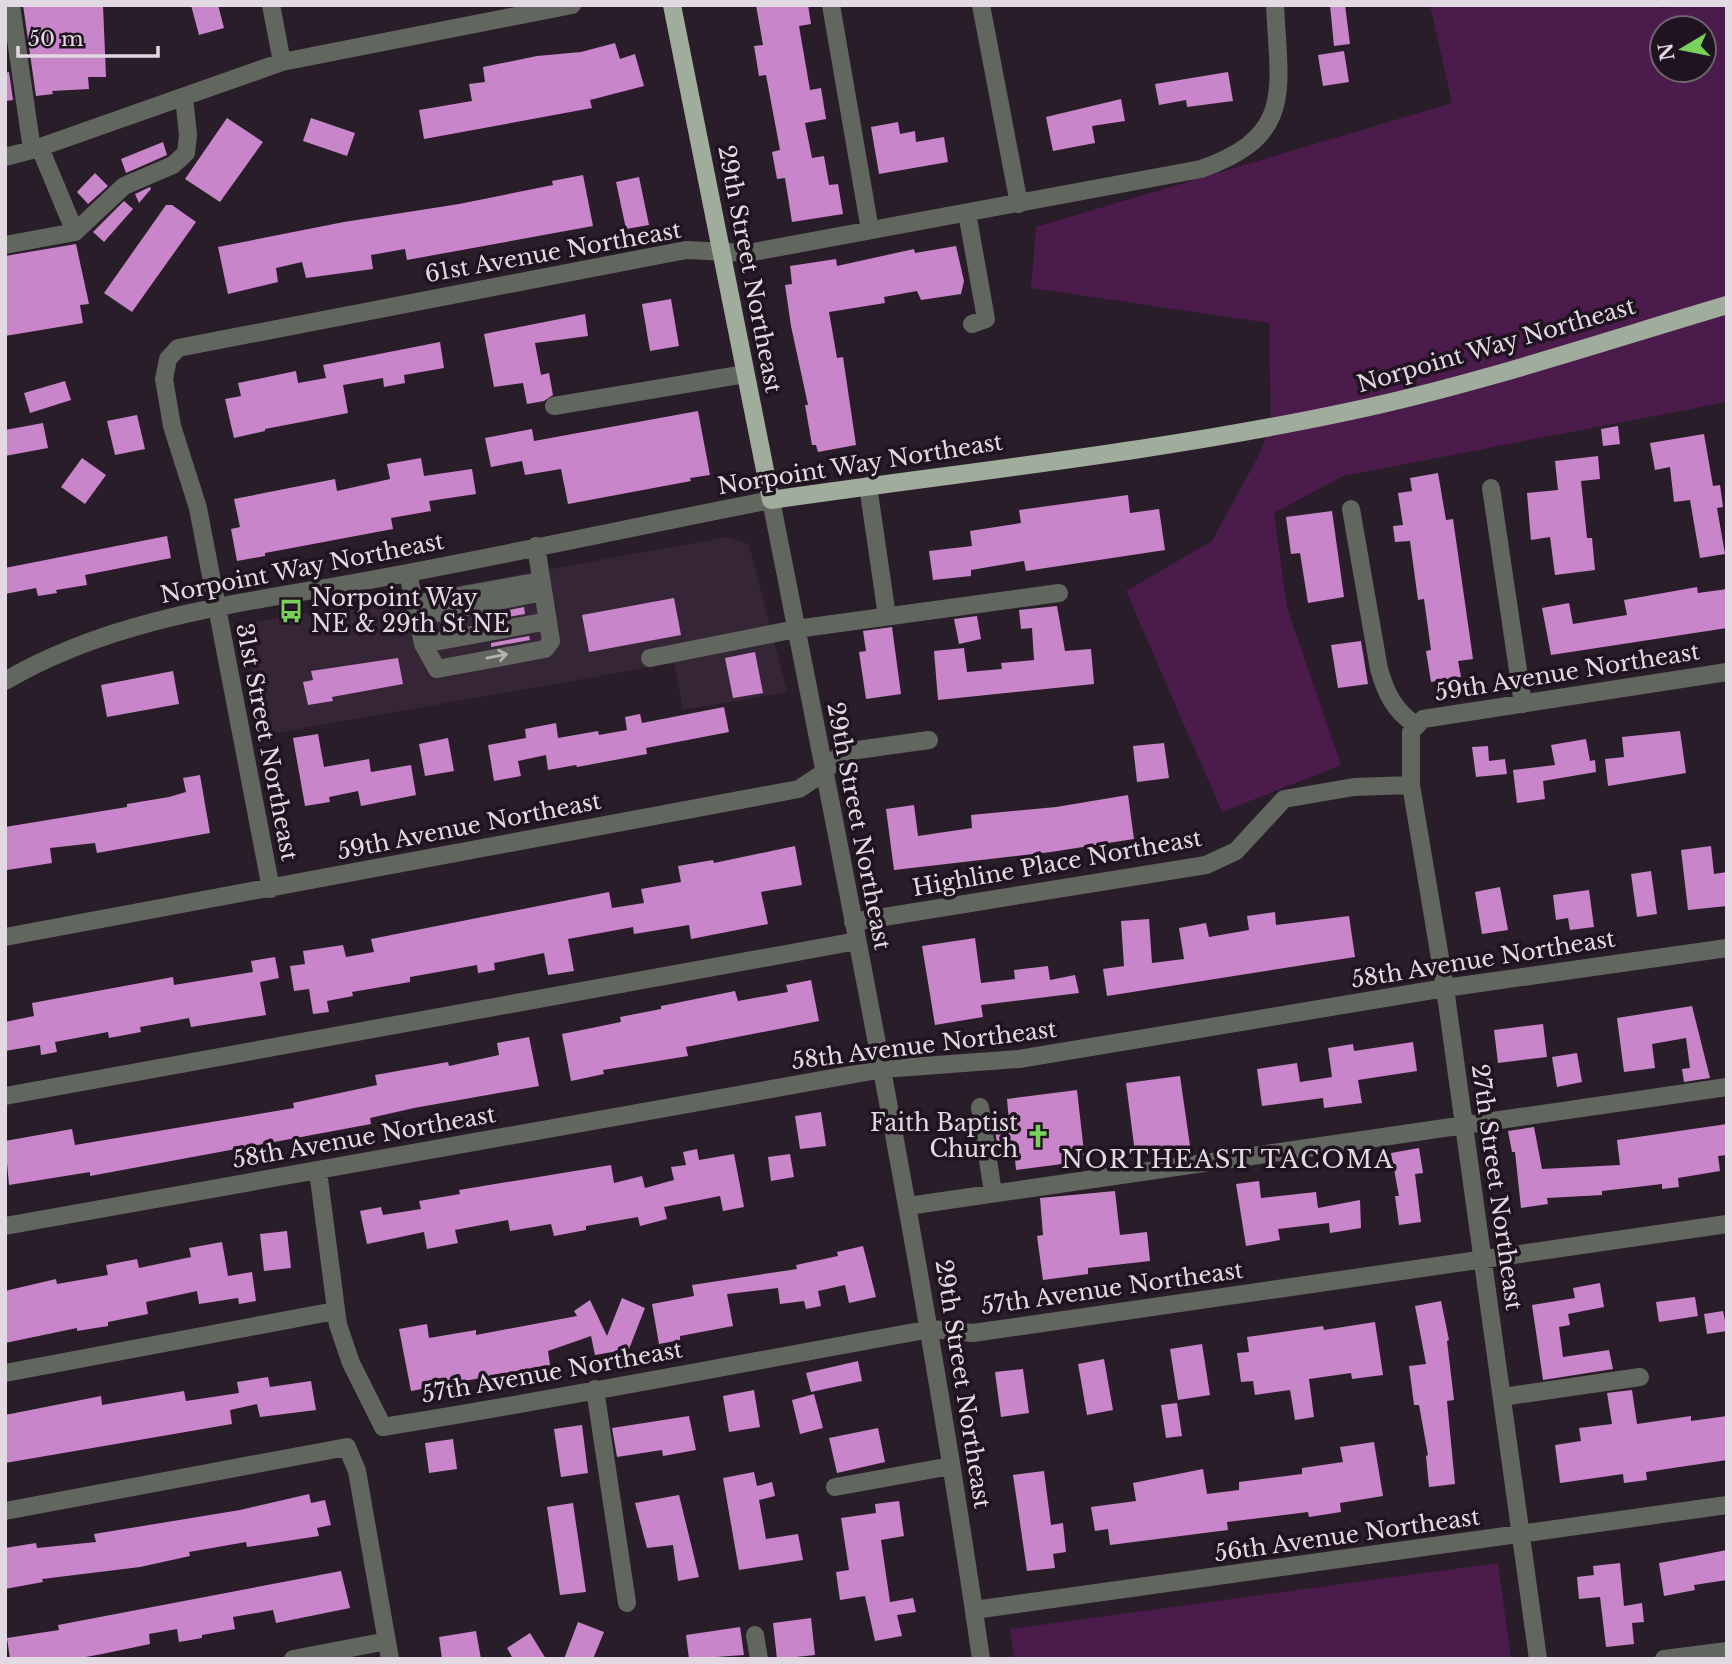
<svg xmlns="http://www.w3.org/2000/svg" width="1732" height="1664" viewBox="0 0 1732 1664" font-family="'Libre Baskerville',serif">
  <rect width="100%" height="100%" fill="#2a1d2a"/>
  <!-- built -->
  <path fill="#362536" d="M728 537 749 544 787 692 683 710 674 663 264 735 244 624Z"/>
  <!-- green -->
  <path fill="#4b1b4c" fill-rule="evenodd" d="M1430 5H1658L1660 9 1676 5H1727V402L1343 476 1274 513 1287 608 1341 765 1222 812 1126 591 1212 541 1260 453 1271 426 1269 323 1031 288 1036 227 1452 103ZM1662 28H1704V70H1662Z
    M1498 1563 1511 1659H1014L1010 1629Z"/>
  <!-- building -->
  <path fill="#c985ca" d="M23 5H103L106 77H88L89 89 52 91 53 94 36 96Z
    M191 5H218L224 28 199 35Z
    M756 5H808L811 24 799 26 810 90 821 88 826 119 805 123 812 158 824 156 829 185 838 184 843 214 792 222 785 178 777 179 772 152 780 150 766 75 759 76 754 46 763 45Z
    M1330 5H1345L1350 44 1334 46Z
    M615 43 620 59 635 54 644 86 590 100 592 108 424 139 419 110 472 101 469 84 485 82 483 67 537 56 581 52Z
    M1344 51 1349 82 1323 86 1318 55Z
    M9 72 13 100 5 101V73Z
    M1228 72 1233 101 1187 107 1186 100 1159 105 1155 84Z
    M1121 99 1125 121 1092 126 1095 143 1053 151 1046 117Z
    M227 118 263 142 220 202 185 179Z
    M311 118 355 133 347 156 303 141Z
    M898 122 900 134 915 131 916 142 944 137 948 162 879 174 871 127Z
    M163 142 167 155 126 173 121 159Z
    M95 173 108 186 88 204 77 192Z
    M583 175 593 226 407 260 405 249 371 255 373 269 306 278 302 262 276 268 278 282 228 294 218 247 344 222 459 204 553 185 552 181Z
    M639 177 649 225 626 229 616 182Z
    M150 187 151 189 139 203 135 194Z
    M124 201 133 209 104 242 93 232Z
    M166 205H172L196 222 132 312 104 293Z
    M76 244 89 304 80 305 83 323 5 336V256Z
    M956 246 964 281 961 294 921 300 917 291 884 297 885 303 829 312 837 358 843 357 856 445 818 452 816 445H812L805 405H808L791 326 785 285 792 284 790 266 836 259 837 266 914 249 915 253Z
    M671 299 679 346 650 351 642 304Z
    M585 314 588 336 535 343 541 375 549 373 553 395 544 401 527 404 523 383 494 387 484 334Z
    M440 342 444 368 404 375 405 383 384 387 383 378 343 385 348 413 265 429V431L234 438 225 399 241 396 238 383 296 371 298 383 326 378 323 365Z
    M65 381 71 400 30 413 24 393Z
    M698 411 710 475 690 478 691 481 568 504 561 469 525 475 522 461 491 467 485 438 532 429 534 441Z
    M137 415 145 449 115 455 107 421Z
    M43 423 48 448 5 456V430Z
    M1618 426 1620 444 1603 446 1601 429Z
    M1704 434 1713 486 1720 485 1723 507 1717 508 1725 554 1700 558 1690 500 1674 502 1670 467 1655 470 1650 443Z
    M1598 456 1600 479 1581 481 1587 538H1592L1595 570 1555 575 1550 537 1531 540 1527 493 1558 490 1555 461Z
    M82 458 106 475 85 504 61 487Z
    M421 458 424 476 472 469 476 494 429 501 431 511 391 518 393 529 265 553V556L237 561 231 529 240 527 234 499 335 479 337 491 390 479 387 464Z
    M1438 473 1446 520 1453 519 1473 659 1458 661 1461 677 1431 682 1426 651 1431 650 1424 599 1418 600 1410 541 1395 542 1393 526 1403 525 1398 493 1412 491 1410 478Z
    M1128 495 1130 513 1159 509 1165 550 1026 571 1024 561 971 570V576L933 580 929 551 972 546 970 531 1021 523 1019 510Z
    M1332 511 1344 597 1308 603 1300 553 1291 554 1286 517Z
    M167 536 171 558 85 575 87 585 56 590 57 593 38 596 36 588 5 594V568Z
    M1697 587 1698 593 1727 589V628L1551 655 1542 608 1569 603 1573 624 1627 615 1624 600Z
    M674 598 681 635 589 652 582 615Z
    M1057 606 1065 651 1091 649 1094 684 938 700 934 651 964 648 967 672 1002 669 1001 663 1034 660 1032 628 1021 629 1019 610Z
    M524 607 525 614 486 621 485 615Z
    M977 616 981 639 959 644 954 619Z
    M892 627 901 694 866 699 859 652 866 651 863 631Z
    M529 636 530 640 491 647V643Z
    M1361 641 1368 684 1338 688 1331 645Z
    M755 652 763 693 733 698 725 658Z
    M398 658 403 684 332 697 333 701 308 705 303 682 313 680 311 671Z
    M173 671 179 704 107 717 101 685Z
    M724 707 729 732 646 748 647 754 577 767 576 765 548 770 546 755 518 761 521 776 494 781 488 745 526 738 525 729 556 723 558 738 598 731 599 735 627 730 625 717 640 714 642 723Z
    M1680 731 1686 773 1608 786 1605 759 1624 757 1622 737Z
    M318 734 324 767 369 759 371 772 411 765 416 795 361 806 358 791 329 797 330 802 305 806 293 738Z
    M448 738 454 771 425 776 419 744Z
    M1586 739 1590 761 1595 760 1596 772 1543 781 1545 799 1517 803 1513 770 1555 765 1551 745Z
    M1164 743 1169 778 1137 782 1133 746Z
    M1488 746 1489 761 1505 759 1507 774 1476 777 1472 747Z
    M200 775 210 833 97 853 95 843 50 848 52 863 7 870 5 827 127 807V804L169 797 186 792 183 778Z
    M1128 795 1134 839 1051 852 894 870 886 809 914 805 918 836 972 828 971 815 1056 807Z
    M795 846 802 885 761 892 768 924 691 939 689 925 634 934 633 927 568 939 574 971 548 975 544 953 494 963 495 970 478 973 477 965 410 977V982L352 992 353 996 327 1001 329 1012 313 1014 309 989 294 991 290 966 305 964 303 951 343 945 346 957 374 952 371 939 609 892 612 908 644 903 641 889 681 882 678 866 713 860 714 863Z
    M1711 846 1714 874 1727 872V906L1688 910 1681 850Z
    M1651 871 1657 914 1637 917 1631 874Z
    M1500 887 1508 930 1482 934 1475 892Z
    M1589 890 1594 927 1570 930 1568 918 1556 920 1553 895Z
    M1275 912 1276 925 1349 916 1355 957 1107 996 1103 969 1124 966 1121 921 1149 919 1152 963 1184 959 1179 928 1206 923 1209 937 1249 930 1247 916Z
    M975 938 981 983 1015 979 1014 970 1048 966 1050 980 1075 975 1079 993 981 1005 983 1017 935 1025 922 946Z
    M275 957 279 978 260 982 266 1015 191 1027 189 1018 140 1027 141 1032 109 1038 108 1032 55 1042 57 1052 41 1055 40 1045 5 1051V1022L34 1016 32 1003 173 977 174 985 253 972 251 961Z
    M811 980 819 1021 686 1047 688 1056 603 1070 604 1074 571 1081 562 1034 621 1022 620 1017 661 1009V1006L735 991 738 1001 788 992 786 985Z
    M1692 1006 1710 1078 1684 1082 1682 1069 1690 1068 1686 1038 1652 1044 1655 1068 1624 1072 1617 1018Z
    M1543 1024 1547 1057 1498 1063 1494 1030Z
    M529 1037 539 1086 414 1108 370 1118 371 1124 90 1176V1172L9 1185 5 1141 72 1129 75 1145 294 1108 293 1103 377 1085 375 1075 448 1062 449 1066 499 1055 497 1043Z
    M1413 1042 1417 1071 1358 1080 1362 1103 1324 1108 1323 1098 1262 1106 1257 1069 1297 1063 1300 1082 1332 1077 1328 1048 1353 1044 1354 1051Z
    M1577 1053 1582 1082 1557 1087 1552 1057Z
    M1180 1076 1190 1146 1135 1153 1126 1083Z
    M1077 1090 1085 1161 1016 1170 1014 1149 998 1150 994 1123 1009 1121 1007 1099Z
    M821 1112 826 1146 800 1149 795 1116Z
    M1727 1124V1155L1718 1156 1720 1171 1678 1178 1679 1187 1662 1189V1184L1602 1191V1195L1547 1198 1548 1204 1521 1208 1515 1152H1512L1508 1131 1534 1127 1542 1169 1620 1165 1617 1140Z
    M1419 1148 1423 1173 1415 1174 1421 1222 1399 1225 1395 1196H1399L1391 1153Z
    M697 1149 699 1160 734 1154 744 1207 723 1211 720 1196 664 1207 667 1219 640 1226 638 1217 586 1226V1230L554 1236 551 1224 510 1231 508 1220 455 1230 458 1243 427 1249 424 1232 367 1244 360 1211 381 1207 383 1215 421 1209 419 1201 460 1194 459 1190 611 1165 614 1183 642 1176 645 1188 674 1180 671 1167 686 1165 683 1152Z
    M790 1154 794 1177 771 1181 768 1157Z
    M1259 1181 1261 1198 1316 1192 1318 1208 1360 1200 1361 1228 1330 1233 1329 1223 1278 1229 1280 1240 1246 1246 1236 1184Z
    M1115 1191 1120 1235 1147 1232 1150 1261 1088 1268V1274L1043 1280 1037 1236 1043 1235 1040 1198Z
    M287 1231 291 1268 264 1271 260 1234Z
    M222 1242 228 1276 252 1272 256 1301 239 1304 238 1298 199 1304 197 1291 146 1302 148 1314 108 1322V1326L77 1331V1328L5 1343V1291L56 1279 57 1284 108 1275 106 1265 137 1259 139 1268 191 1257 189 1248Z
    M863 1246 876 1297 849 1303 845 1285 818 1291 821 1306 806 1309 804 1301 780 1304 778 1288 727 1294 733 1326 680 1336V1340L659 1344 652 1304 694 1296 692 1285 797 1269 796 1265 838 1256 837 1252Z
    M1600 1283 1604 1307 1568 1314 1570 1325 1559 1327 1563 1357 1609 1350 1613 1369 1543 1380 1532 1305 1575 1298 1573 1288Z
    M1695 1297 1698 1316 1659 1322 1656 1302Z
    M622 1298 645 1308 629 1349 595 1355 591 1336 548 1351 550 1365 411 1391 399 1329 427 1324 429 1338 476 1330V1335L577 1316 574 1311 590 1300 607 1336Z
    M1441 1301 1449 1340 1447 1341 1454 1400 1447 1401 1455 1484 1429 1487 1426 1456 1428 1455 1419 1405H1414L1409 1366 1426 1364 1415 1306Z
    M1723 1311 1727 1331 1707 1334 1704 1314Z
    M1375 1322 1383 1375 1352 1379 1351 1373 1309 1379 1314 1417 1295 1420 1290 1390 1255 1395 1253 1381 1241 1382 1237 1353 1249 1352 1247 1337 1323 1326 1324 1330Z
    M1202 1344 1210 1395 1178 1400 1170 1349Z
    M1104 1359 1113 1410 1087 1415 1078 1364Z
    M858 1361 862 1381 811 1392 806 1373Z
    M1023 1369 1029 1413 1001 1417 995 1372Z
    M268 1377 270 1387 311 1381 316 1410 260 1417 257 1404 230 1410 232 1424 5 1463V1415L101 1396 102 1405 184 1391 186 1401 239 1393 237 1382Z
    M754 1390 760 1427 729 1432 723 1396Z
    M1632 1390 1637 1424 1691 1416V1421L1727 1416V1460L1646 1472 1647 1480 1624 1483 1623 1474 1560 1483 1555 1445 1581 1441 1579 1428 1612 1424 1607 1393Z
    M814 1394 823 1428 800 1434 792 1400Z
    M1177 1403 1182 1436 1166 1438 1161 1405Z
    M689 1416 696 1450 663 1456 662 1450 617 1457 612 1428Z
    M582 1425 588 1473 561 1477 554 1429Z
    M878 1428 885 1462 837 1473 829 1438Z
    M453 1439 457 1469 429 1473 425 1443Z
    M1374 1442 1383 1496 1340 1503 1341 1512 1309 1517 1308 1512 1227 1522 1228 1530 1110 1545 1108 1529 1095 1531 1091 1507 1136 1501 1133 1483 1203 1469 1207 1494 1239 1490V1482L1302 1474V1468L1343 1462 1340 1447Z
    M1044 1471 1051 1525 1063 1523 1066 1552 1053 1554 1055 1568 1027 1571 1013 1475Z
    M754 1472 757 1486 772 1482 775 1496 759 1500 766 1539 798 1534 803 1560 739 1570 723 1478Z
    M309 1494 311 1503 325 1500 331 1525 317 1528 319 1536 247 1547 246 1542 189 1552 190 1556 140 1567 42 1579 43 1582 5 1589V1548L36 1543 37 1548 96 1542 94 1534 240 1510Z
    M679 1495 699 1577 678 1581 673 1545 647 1548 635 1503Z
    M899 1501 904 1536 881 1540 890 1602 913 1598 916 1612 897 1615 902 1636 875 1641 865 1596 840 1600 836 1572 849 1570 841 1518 876 1513 875 1504Z
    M573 1503 586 1592 560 1595 547 1507Z
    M1727 1550V1580L1694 1585 1695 1590 1664 1596 1659 1563Z
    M1620 1563 1624 1606 1642 1603 1644 1622 1632 1623 1634 1644 1606 1647 1600 1597 1579 1599 1577 1577 1594 1575 1593 1566Z
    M341 1571 350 1608 276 1623 273 1610 262 1612 233 1617 235 1629 202 1635V1638L179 1642 177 1629 149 1634 150 1644 102 1654 75 1659H10L7 1638 59 1630 58 1625Z
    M811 1618 815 1655 777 1659 773 1623Z
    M578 1622 604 1632 593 1659H564Z
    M740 1627 744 1655 689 1659 686 1635Z
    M476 1631 481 1659H442L439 1637Z
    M530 1633 546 1659H513L507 1648Z"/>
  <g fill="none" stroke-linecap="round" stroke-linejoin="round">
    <!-- minor -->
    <path stroke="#61675f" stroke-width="18" d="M11 5 32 150
      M271 5 282 62
      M831 5 870 230
      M981 5 1019 204
      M40 148 75 232
      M5 157 32 150 282 62 572 5
      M967 213 986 319 972 324
      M5 245 75 232 124 186 173 165 186 153 188 135 184 97
      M554 406 745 374
      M868 486 887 616
      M1491 488 1523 704
      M1351 509 1379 669C1386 693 1394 711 1416 725
      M408 573 423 644 437 669 545 649 551 641 536 546
      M414 604 541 581
      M416 617 543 592
      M423 644 548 621
      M650 658 796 629 1059 593
      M5 681C121 613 257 602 386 577 515 553 643 525 771 500 847 885 925 1270 981 1659
      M271 889 198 508 172 426 164 379 168 359 178 348 686 250 748 253 1201 169C1295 136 1279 90 1275 5
      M853 922 1206 865 1236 851 1284 799 1354 787 1411 785
      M5 937 799 789 823 773 843 752 929 740
      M5 1096 857 941
      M980 1107 993 1193
      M318 1171 338 1325 351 1363 383 1427C566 1398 748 1362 931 1329L973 1333 1727 1224
      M908 1206 1727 1087
      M5 1226 883 1069 1019 1059 1445 988 1727 948
      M5 1373 335 1311
      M595 1389 627 1603
      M1502 1397 1640 1377
      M835 1487 951 1466
      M5 1511 347 1447 357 1471 390 1659
      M974 1610 1727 1505
      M755 1635 759 1659
      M293 1659 387 1641
      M1538 1659 1445 988 1411 785V732L1423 719 1727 672
      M1664 1659 1727 1651"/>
    <!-- major -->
    <path stroke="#a0ac9c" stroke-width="18" d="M672 5 771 500C964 472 1160 452 1351 411 1478 384 1602 342 1727 305"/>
  </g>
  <!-- one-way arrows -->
  <defs><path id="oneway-shaft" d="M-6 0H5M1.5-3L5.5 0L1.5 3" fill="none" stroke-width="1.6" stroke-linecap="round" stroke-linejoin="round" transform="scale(1.75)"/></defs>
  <use stroke="#b5b1b4" href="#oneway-shaft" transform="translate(497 656) rotate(-11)"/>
  <!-- icons -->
  <defs>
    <g id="bus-bare" transform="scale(1.89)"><path d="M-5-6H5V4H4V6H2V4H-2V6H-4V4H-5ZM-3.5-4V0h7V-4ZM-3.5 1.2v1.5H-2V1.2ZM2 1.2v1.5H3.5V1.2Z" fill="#78d259" stroke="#201320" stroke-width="2.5" paint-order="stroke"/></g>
    <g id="church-bare" transform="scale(1.89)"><path d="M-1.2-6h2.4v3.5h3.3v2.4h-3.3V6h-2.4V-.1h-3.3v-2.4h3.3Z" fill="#78d259" stroke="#201320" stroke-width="2.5" paint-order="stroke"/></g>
  </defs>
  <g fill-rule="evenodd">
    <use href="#bus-bare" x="291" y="611"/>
    <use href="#church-bare" x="1038" y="1136"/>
  </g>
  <g text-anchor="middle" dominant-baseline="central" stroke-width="7" stroke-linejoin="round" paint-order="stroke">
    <!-- street labels -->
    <g font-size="23" fill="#e2d9e2" stroke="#201320">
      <text transform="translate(553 252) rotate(-10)">61st Avenue Northeast</text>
      <text transform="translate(750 269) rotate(79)">29th Street Northeast</text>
      <text transform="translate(1496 345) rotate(-16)">Norpoint Way Northeast</text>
      <text transform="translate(860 464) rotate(-9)">Norpoint Way Northeast</text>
      <text transform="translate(302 568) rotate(-11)">Norpoint Way Northeast</text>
      <text transform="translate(1567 672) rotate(-9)">59th Avenue Northeast</text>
      <text transform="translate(267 742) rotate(79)">31st Street Northeast</text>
      <text transform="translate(469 826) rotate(-11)">59th Avenue Northeast</text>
      <text transform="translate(859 826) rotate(79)">29th Street Northeast</text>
      <text transform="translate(1057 863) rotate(-10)">Highline Place Northeast</text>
      <text transform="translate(1483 959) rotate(-9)">58th Avenue Northeast</text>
      <text transform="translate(924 1045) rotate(-7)">58th Avenue Northeast</text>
      <text transform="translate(364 1137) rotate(-10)">58th Avenue Northeast</text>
      <text transform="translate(1497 1187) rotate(82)">27th Street Northeast</text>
      <text transform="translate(1112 1288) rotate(-8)">57th Avenue Northeast</text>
      <text transform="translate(552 1372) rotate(-10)">57th Avenue Northeast</text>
      <text transform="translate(963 1384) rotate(81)">29th Street Northeast</text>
      <text transform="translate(1347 1535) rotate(-8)">56th Avenue Northeast</text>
    </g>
    <!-- poi labels -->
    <g font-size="23" fill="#e2d9e2" stroke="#201320" text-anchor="start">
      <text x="311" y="598">Norpoint Way<tspan x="311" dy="26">NE &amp; 29th St NE</tspan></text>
      <text x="1018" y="1123" text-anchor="end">Faith Baptist<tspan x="1018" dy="26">Church</tspan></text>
    </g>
    <!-- neighbourhood labels -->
    <g font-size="24" letter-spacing="2" fill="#e2d9e2" stroke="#201320">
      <text x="1228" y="1159">NORTHEAST TACOMA</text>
    </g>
  </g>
  <!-- border -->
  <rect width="1732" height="1664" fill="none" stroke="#e2d9e2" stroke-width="14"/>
  <!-- north arrow -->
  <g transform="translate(1683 49) rotate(260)"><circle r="33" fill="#201320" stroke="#6e626e" stroke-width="2"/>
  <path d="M0-5L12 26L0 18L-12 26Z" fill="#78d259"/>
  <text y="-10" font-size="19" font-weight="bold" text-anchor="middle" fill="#e2d9e2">N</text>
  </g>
  <!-- scale -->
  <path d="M18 46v10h140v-10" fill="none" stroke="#e2d9e2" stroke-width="3.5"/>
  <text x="28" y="46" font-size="21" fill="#e2d9e2" stroke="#201320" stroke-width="5" paint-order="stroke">50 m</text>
</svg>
